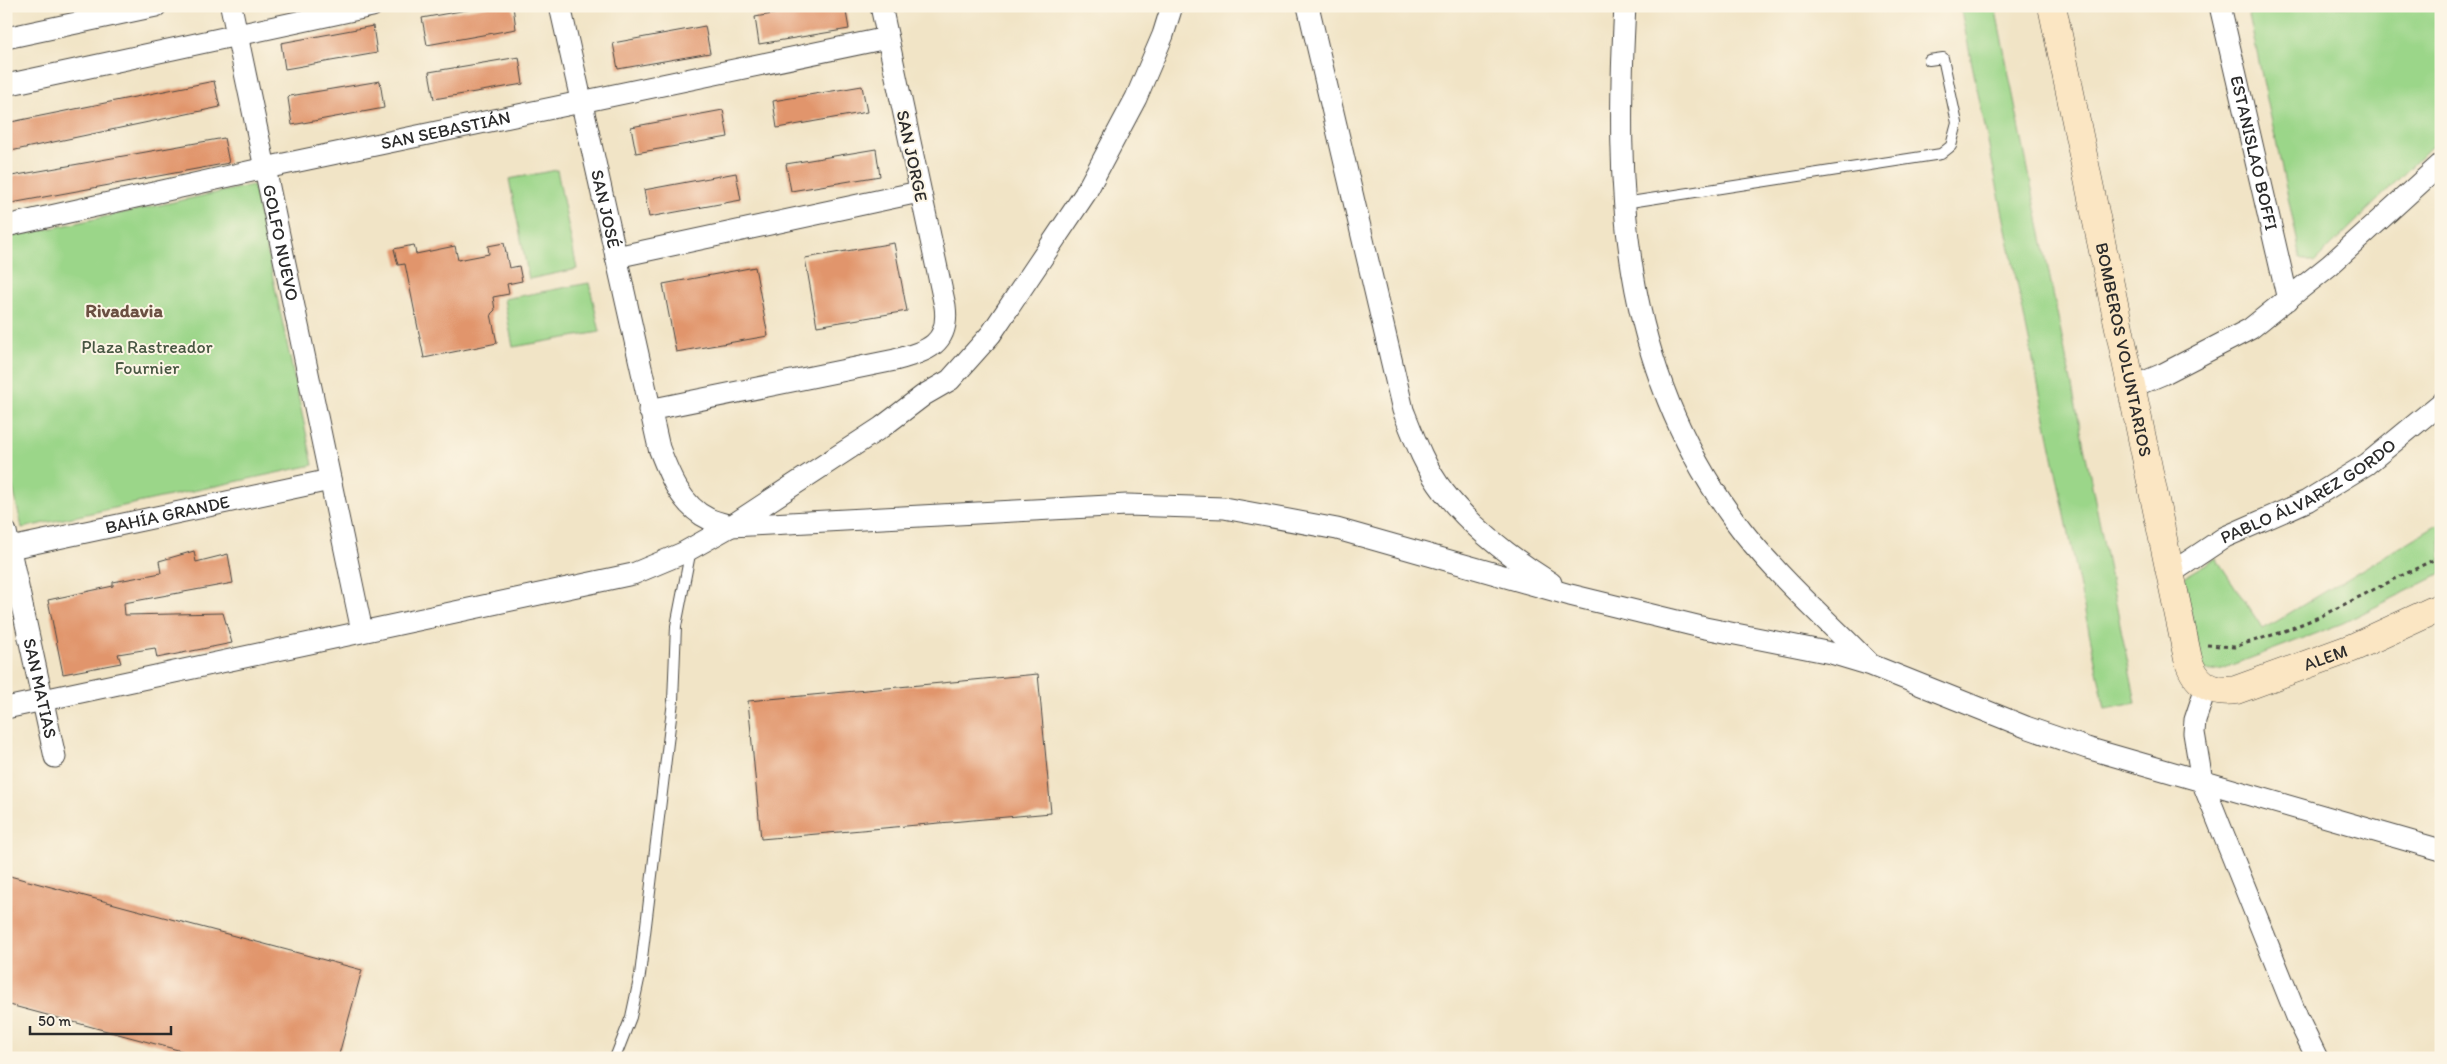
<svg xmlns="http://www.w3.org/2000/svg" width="2447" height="1064" viewBox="0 0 2447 1064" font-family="Itim,sans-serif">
  <rect width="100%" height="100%" fill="#fcf5e5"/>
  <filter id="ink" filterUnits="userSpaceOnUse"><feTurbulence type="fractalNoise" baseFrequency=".02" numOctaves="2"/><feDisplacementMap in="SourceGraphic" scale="10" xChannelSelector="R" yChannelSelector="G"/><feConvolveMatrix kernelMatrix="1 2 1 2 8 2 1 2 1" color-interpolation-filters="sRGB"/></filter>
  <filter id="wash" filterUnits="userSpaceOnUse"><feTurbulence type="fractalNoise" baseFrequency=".0096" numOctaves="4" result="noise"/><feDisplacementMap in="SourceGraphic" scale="20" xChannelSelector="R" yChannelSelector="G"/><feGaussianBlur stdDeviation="1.12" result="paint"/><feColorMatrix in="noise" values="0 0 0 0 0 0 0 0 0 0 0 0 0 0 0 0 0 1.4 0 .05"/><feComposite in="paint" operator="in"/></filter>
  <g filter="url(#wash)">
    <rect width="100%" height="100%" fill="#f1e4c6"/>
    <!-- green -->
    <path fill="#9bd689" stroke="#63805a" d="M1960 6H1995L2136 703 2105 709Z
      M2247 6H2441V137L2314 263 2301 258Z
      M557 170 577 269 529 279 509 179Z
      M253 185 313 465 22 528 6 457V238Z
      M589 283 600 332 513 347 504 299Z
      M2441 522V574L2343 623 2222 669 2211 671 2202 669 2184 578 2187 575 2216 558 2263 629Z"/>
    <g id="blocks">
      <!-- building -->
      <path fill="#e1956c" d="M489 6H513L516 29 427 45 422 18Z
        M818 6H845L849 29 759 44 755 17Z
        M373 26 377 53 285 69 281 43Z
        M705 26 710 53 618 69 613 43Z
        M519 57 523 84 434 99 429 72Z
        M214 81 220 107 6 152V123Z
        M380 81 384 108 292 125 288 98 290 96Z
        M862 86 867 112 777 128 773 101Z
        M723 110 728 137 636 153 631 127Z
        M224 138 229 163 6 204V177Z
        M876 149 880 176 791 191 786 164Z
        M736 173 741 200 649 217 644 190Z
        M504 243 509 268 519 266 522 281 507 284 509 294 493 297 495 310 491 314 497 343 424 358 405 264 398 265 394 249 414 245 416 254 455 246 458 260 489 254 488 246Z
        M894 243 907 311 817 326 805 258Z
        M755 267 768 336 676 352 663 284Z
        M194 551 196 562 228 554 233 583 124 603 125 615 223 613 232 643 157 658 155 648 118 654 121 663 63 674 48 600 113 586V582L161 573 159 561Z
        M1038 674 1051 813 761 839 748 701Z
        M6 875 362 970 338 1058H208L6 1004Z"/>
    </g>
  </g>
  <g filter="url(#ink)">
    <use href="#blocks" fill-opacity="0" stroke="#494742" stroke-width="1"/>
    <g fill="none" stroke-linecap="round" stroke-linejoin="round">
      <!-- lane casing -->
      <g stroke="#494742" stroke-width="12">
        <path id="lane" d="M1624 203 1941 154 1951 146 1957 123 1943 58 1929 60
          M615 1058 631 1017 640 975 673 701 676 626 691 549"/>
      </g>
      <!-- street casing -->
      <g stroke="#494742" stroke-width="23">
        <g id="street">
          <path id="s1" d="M231 6 362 631"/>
          <path id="s2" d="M560 6 659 448C669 474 681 506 709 519 716 522 724 524 731 526L1127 505 1224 508 1337 529 1570 595 1705 628 1831 653 1871 665 2026 727 2087 748 2441 850"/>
          <path d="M1308 6 1403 410C1414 438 1425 468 1444 492 1473 529 1511 558 1551 583"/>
          <path d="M1625 6C1615 191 1620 361 1732 517 1771 571 1823 616 1869 663"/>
          <path id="s3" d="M2220 6 2288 300"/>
          <path d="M6 38 156 6"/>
          <path d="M6 85 372 6"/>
          <path id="s4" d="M6 226 265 168 887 38"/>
          <path d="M616 257 919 192"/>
          <path d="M2132 387 2163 374 2250 329 2330 265 2441 164"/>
          <path d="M649 410 895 360C927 351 950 345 945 306L881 6"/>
          <path id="s5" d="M6 532 55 757"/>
          <path id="s6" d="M6 549 330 480"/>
          <path id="s7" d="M2171 573 2225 537 2307 501 2367 464 2441 403"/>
          <path d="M2206 687 2195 720 2194 733 2202 781 2297 1017 2317 1058"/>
          <path d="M6 708 633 574 683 553 731 526 882 427 924 395 950 380 991 334 1085 194 1136 98 1163 35 1172 6"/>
        </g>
      </g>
      <!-- secondary casing -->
      <g stroke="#494742" stroke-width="29">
        <g id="secondary">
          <path id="s8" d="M2052 6 2188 659C2195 683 2211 694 2236 690L2352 648 2441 607"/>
        </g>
      </g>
      <!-- path -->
      <path stroke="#494742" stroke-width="3" stroke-dasharray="4 4" stroke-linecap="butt" d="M2207 645 2234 647 2282 632 2319 617 2441 556"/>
      <!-- lane -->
      <use href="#lane" stroke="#fff" stroke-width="10"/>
      <!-- street -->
      <use href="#street" stroke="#fff" stroke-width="21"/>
      <!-- secondary -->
      <use href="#secondary" stroke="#fbe6c3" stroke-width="28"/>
    </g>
  </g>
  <g text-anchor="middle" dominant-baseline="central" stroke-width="4" stroke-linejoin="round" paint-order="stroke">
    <!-- street labels -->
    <g font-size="18" fill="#2b2b2b" stroke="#fcf5e5">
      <text stroke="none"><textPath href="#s4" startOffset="450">SAN SEBASTIÁN</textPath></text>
      <text stroke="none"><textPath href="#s3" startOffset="151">ESTANISLAO BOFFI</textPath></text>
      <text transform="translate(912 156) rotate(78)">SAN JORGE</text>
      <text stroke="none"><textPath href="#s2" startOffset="208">SAN JOSÉ</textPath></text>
      <text stroke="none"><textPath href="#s1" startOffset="242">GOLFO NUEVO</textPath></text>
      <text stroke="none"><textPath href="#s8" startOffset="351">BOMBEROS VOLUNTARIOS</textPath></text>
      <text stroke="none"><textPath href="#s7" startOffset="160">PABLO ÁLVAREZ GORDO</textPath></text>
      <text stroke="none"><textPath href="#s6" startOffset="165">BAHÍA GRANDE</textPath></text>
      <text stroke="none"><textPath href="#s8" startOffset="826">ALEM</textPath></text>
      <text stroke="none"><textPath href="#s5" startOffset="160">SAN MATIAS</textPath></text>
    </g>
    <!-- park labels -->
    <g font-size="18" fill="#475642" stroke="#fcf5e5">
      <text x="147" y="347">Plaza Rastreador<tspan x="147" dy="21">Fournier</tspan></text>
    </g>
    <!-- neighbourhood labels -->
    <g font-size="19" font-weight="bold" fill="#6b5042" stroke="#fcf5e5">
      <text x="124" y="310">Rivadavia</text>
    </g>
  </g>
  <!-- margin -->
  <rect width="2447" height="1064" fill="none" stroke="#fcf5e5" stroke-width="25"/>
  <!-- scale -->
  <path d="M30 1026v8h141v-8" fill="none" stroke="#2b2b2b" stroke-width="2.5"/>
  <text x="38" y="1026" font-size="15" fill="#2b2b2b" stroke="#fcf5e5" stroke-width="4" paint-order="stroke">50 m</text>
</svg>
